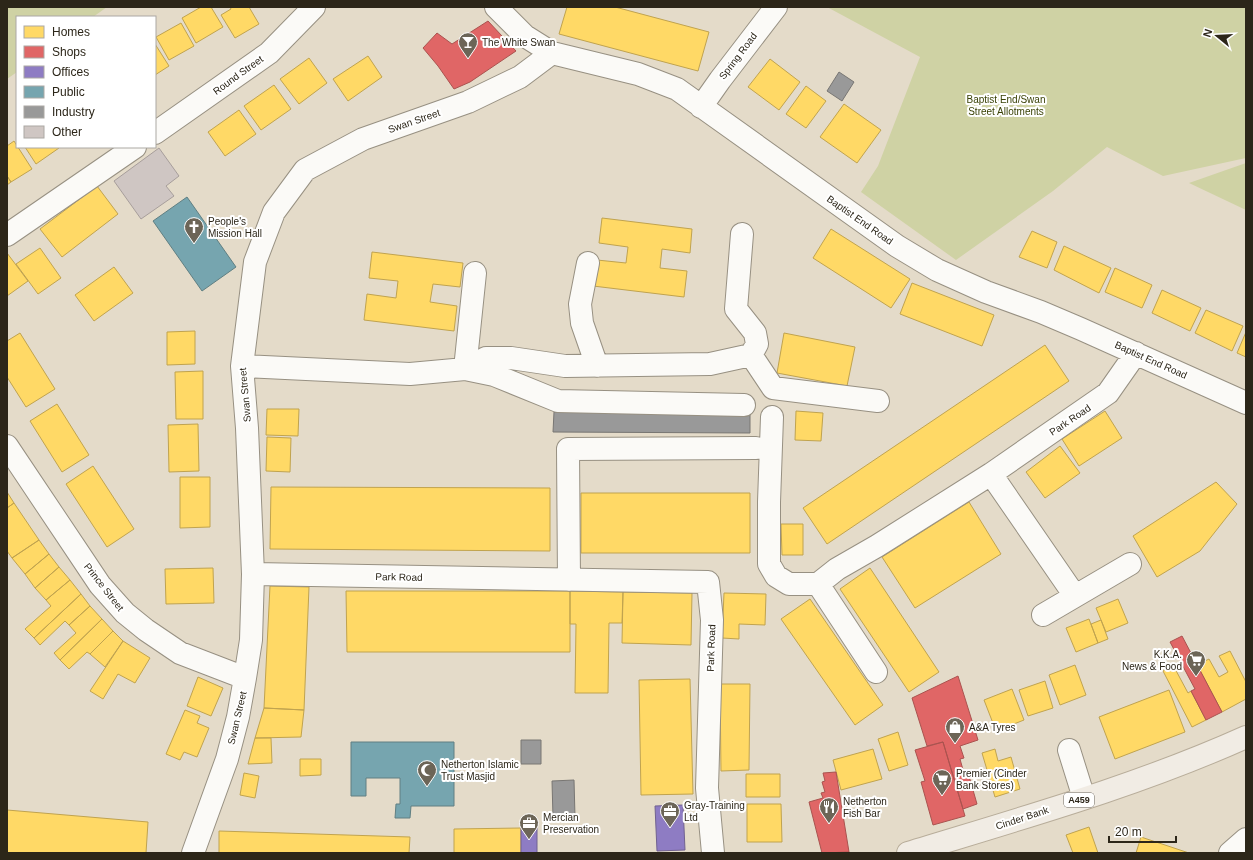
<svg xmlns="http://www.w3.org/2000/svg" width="1253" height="860" viewBox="0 0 1253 860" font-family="Helvetica,sans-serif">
  <rect width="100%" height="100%" fill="#e4dbc9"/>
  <!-- green -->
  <path fill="#cfd2a4" d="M7 7H107L93 17H17V72L7 79Z
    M827 7H1246V158L1163 176 1107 147 1053 191 956 260 861 192 878 166 920 57Z
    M1246 163V210L1189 183Z"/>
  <!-- homes -->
  <path fill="#ffd966" stroke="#c0a34f" d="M201 7H211L223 27 196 43 182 18Z
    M230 7H249L259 24 235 38 221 15 231 9Z
    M567 7H615L709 32 698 71 559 34Z
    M181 23 194 46 169 60 156 37Z
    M155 44 169 66 155 75Z
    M368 56 382 77 348 101 333 79Z
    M309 58 327 83 299 104 280 79Z
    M770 59 800 82 779 110 748 87Z
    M274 85 291 109 261 130 244 106Z
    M806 86 826 101 806 128 786 114Z
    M844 104 881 130 857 163 820 137Z
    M239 110 256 134 225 156 208 132Z
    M14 141 32 169 11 182 7 176V146Z
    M25 147H59V148L36 164Z
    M7 176 11 182 7 185Z
    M97 186 118 214 62 257 40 229Z
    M602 218 692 229 690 253 662 249 660 268 687 271 684 297 593 286 597 260 626 263 628 247 599 243Z
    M831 229 910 279 891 308 813 258Z
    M1032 231 1057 242 1047 268 1019 257Z
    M1064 246 1111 268 1099 293 1054 270Z
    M40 248 61 278 38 294 16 264Z
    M372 252 463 263 460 287 433 284 430 302 457 306 454 331 364 320 367 294 396 298 398 281 369 278Z
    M7 253 28 281 7 296Z
    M114 267 133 293 94 321 75 295Z
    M1115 268 1152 285 1142 308 1105 292Z
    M912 283 994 315 982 346 900 314Z
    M1162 290 1201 308 1190 331 1152 313Z
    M1206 310 1243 326 1232 351 1195 333Z
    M195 331V364L167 365V332Z
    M1246 332V357L1237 353Z
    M20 333 55 389 26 407 7 377V341Z
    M784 333 855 347 847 386 777 373Z
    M1045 345 1069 381 827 544 803 508Z
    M203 371V419H176L175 372Z
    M57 404 89 455 62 472 30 421Z
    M267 409H299L298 436 266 435Z
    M796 411 823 413 821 441 795 440Z
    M1105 411 1122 438 1079 466 1062 439Z
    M198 424 199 471 169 472 168 425Z
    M267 437 291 438 290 472 266 471Z
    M1060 446 1080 473 1045 498 1026 472Z
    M93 466 134 529 107 547 66 484Z
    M180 477H210V527L180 528Z
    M1216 482 1237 504 1200 551 1157 577 1133 536Z
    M271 487 550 488V551L270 549Z
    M7 492 14 503 7 508Z
    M581 493H750V553H581Z
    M969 502 1001 554 915 608 882 557Z
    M14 503 39 540 12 558 7 551V508Z
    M781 524H803V555H782Z
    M39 540 49 554 25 574 12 558Z
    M49 554 59 567 35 588 25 574Z
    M59 567 70 580 46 600 35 588Z
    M213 568 214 603 166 604 165 569Z
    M870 568 939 672 909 692 840 589Z
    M70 580 81 594 34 638 25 629 51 606 46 600Z
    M270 586 309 587 304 710 264 708Z
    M346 591H570V652H347Z
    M570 591 623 592 622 623H609L608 693H575L576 624H570Z
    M623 592 692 593 691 645 622 643Z
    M724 593 766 594 765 625 739 624V639L722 638Z
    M81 594 90 606 69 625 65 621 40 645 34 638Z
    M810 599 883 705 855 725 781 619Z
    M1118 599 1128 623 1106 632 1096 608Z
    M90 606 102 619 60 660 54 653 76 633 69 625Z
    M102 619 113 631 90 654 87 652 69 669 60 660Z
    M1089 619 1098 643 1076 652 1066 628Z
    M1101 620 1108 639 1098 643 1091 624Z
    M113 631 123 641 105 667 90 654Z
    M123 641 150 658 135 683 118 674 103 699 90 691Z
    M1230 651 1246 682V699L1222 712 1197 665 1209 659 1219 677 1228 672 1219 656Z
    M1075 665 1086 695 1060 705 1049 675Z
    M1173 665 1188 693 1191 691 1206 720 1192 727 1163 671Z
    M198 677 223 688 211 716 187 706Z
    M690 679 693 794 641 795 639 680Z
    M1045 681 1053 708 1028 716 1019 690Z
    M720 684H750L749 770 721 771Z
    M1012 689 1024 720 996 731 984 700Z
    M1169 690 1185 732 1115 759 1099 717Z
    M264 708 304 710 301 737 255 738Z
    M185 710 200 716 197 723 209 728 197 757 184 752 180 760 166 754Z
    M898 732 908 765 889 771 878 739Z
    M255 738H271L272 763 248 764Z
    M873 749 882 779 841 790 833 760Z
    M995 749 998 761 1011 757 1020 789 995 797 982 753Z
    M300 759H321V775L300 776Z
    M244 773 259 776 255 798 240 795Z
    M746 774H780V797H746Z
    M747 804H781L782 842H747Z
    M7 810 148 822 146 853H7Z
    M1089 827 1098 853H1073L1066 835Z
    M521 828V853H454V829Z
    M219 831 410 837 409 853H219Z
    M1141 837 1189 853H1136Z"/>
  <!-- shops -->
  <path fill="#e06666" stroke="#aa534f" d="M488 21 516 51 470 82 454 89 438 66 423 48 437 33 452 44Z
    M1182 636 1222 712 1206 720 1191 691 1195 689 1170 642Z
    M958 676 978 740 960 746 964 758 960 759 965 777 969 776 977 804 963 809 943 742 927 746 912 698Z
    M943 742 965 816 933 825 921 782 925 781 915 750Z
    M836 772 849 852 822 853 809 802 823 798 821 793 825 792 822 782 825 781 823 773Z"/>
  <!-- offices -->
  <path fill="#8e7cc3" stroke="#716290" d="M683 805 685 850 657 851 655 806Z
    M521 820H537V853H521Z"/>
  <!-- public -->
  <path fill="#76a5af" stroke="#607f82" d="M187 197 236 267 202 291 153 221Z
    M351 742H454V806H411L410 818H395L396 804H400V778H366V796H351Z"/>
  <!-- industry -->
  <path fill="#999" stroke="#787673" d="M839 72 854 82 842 101 827 91Z
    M554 412 750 413V433L553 432Z
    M521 740H541V764H521Z
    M574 780 575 817 553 818 552 781Z"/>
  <!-- building -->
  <path fill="#cfc6c3" stroke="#a79e9b" d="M159 148 179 176 166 186 174 196 141 219 114 181Z"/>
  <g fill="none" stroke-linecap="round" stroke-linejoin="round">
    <!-- minor casing -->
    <g stroke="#979082" stroke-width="24">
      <path id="minor" d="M496 7 525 36 552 53 638 74 677 89 897 246 937 270 986 292 1041 312 1081 329 1246 403
        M701 107 720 80 776 7
        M155 133 269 53 314 7
        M7 235 135 147
        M588 263 580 304 582 323 597 366
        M475 273 465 369 494 375 558 401 744 405
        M751 355 773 388 878 401
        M242 366 410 374 465 369 486 358H511L565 366 710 364 751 355 757 344 755 333 736 309 742 234
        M772 417 769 502V564L776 576 789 584H818L837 569 877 546 991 474 1108 393 1136 353
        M7 446 100 585 125 613 146 630 180 653 245 678
        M991 474 1075 596
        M253 574 708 582 712 620 707 788 713 853
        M569 580 568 449 756 448
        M818 584 876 672
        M1043 615 1130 564
        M1069 750 1084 798
        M193 853 227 759 238 717 245 678 251 640 253 574 247 428 242 366 255 262 274 212 305 170 363 139 468 102 520 77 552 53
        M1230 853 1246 839"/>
    </g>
    <!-- major casing -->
    <g stroke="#b8ad9a" stroke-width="24">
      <path id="major" d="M908 853C1022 818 1137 786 1246 737"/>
    </g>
    <!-- minor -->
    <use href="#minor" stroke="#fbfaf7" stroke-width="22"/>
    <!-- major -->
    <use href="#major" stroke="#f1ece4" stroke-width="22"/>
  </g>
  <!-- icons -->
  <defs>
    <g id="bar-pin" transform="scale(1)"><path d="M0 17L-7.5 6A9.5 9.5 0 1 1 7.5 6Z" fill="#6c6557" stroke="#fff"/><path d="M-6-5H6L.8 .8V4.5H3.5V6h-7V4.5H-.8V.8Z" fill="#fff"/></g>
    <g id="church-pin" transform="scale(1)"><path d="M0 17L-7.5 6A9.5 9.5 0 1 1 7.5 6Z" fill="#6c6557" stroke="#fff"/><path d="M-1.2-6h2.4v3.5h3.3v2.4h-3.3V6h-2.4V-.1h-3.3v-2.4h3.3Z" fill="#fff"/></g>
    <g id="supermarket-pin" transform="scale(1)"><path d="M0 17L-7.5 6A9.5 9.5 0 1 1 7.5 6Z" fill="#6c6557" stroke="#fff"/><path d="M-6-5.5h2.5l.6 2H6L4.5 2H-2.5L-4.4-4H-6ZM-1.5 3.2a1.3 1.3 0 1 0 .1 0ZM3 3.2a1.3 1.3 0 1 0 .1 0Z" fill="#fff"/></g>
    <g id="shop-pin" transform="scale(1)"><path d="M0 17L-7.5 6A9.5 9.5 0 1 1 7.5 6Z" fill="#6c6557" stroke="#fff"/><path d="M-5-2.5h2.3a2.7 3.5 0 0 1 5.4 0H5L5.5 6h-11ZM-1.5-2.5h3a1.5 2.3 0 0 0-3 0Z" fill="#fff"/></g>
    <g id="mosque-pin" transform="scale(1)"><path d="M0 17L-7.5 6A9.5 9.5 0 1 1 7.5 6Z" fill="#6c6557" stroke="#fff"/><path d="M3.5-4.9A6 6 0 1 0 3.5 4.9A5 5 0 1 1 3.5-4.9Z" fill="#fff"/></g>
    <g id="restaurant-pin" transform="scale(1)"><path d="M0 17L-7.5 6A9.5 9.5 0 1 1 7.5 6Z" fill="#6c6557" stroke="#fff"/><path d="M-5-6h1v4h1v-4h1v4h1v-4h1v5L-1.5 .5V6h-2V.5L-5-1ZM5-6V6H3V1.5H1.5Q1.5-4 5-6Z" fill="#fff"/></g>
    <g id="office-pin" transform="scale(1)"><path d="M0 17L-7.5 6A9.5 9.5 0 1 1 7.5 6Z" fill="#6c6557" stroke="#fff"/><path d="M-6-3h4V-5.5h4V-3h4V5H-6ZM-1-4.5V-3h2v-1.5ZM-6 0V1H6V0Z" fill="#fff"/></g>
  </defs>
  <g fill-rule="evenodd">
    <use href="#bar-pin" x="468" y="42"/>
    <use href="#church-pin" x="194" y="227"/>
    <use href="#supermarket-pin" x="1196" y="660"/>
    <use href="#shop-pin" x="955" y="727"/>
    <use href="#mosque-pin" x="427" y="770"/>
    <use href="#supermarket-pin" x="942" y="779"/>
    <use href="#restaurant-pin" x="829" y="807"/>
    <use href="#office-pin" x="670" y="811"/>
    <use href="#office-pin" x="529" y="823"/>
  </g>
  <g text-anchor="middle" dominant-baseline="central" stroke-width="4" stroke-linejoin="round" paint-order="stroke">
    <!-- shield labels -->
    <rect fill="#fff" stroke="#6b675e" stroke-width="1" x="1064" y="793" width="30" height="14" rx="3"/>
    <g font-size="9" font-weight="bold" fill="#2c2619">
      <text x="1079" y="800">A459</text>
    </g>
    <!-- poi labels -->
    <g font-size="10" fill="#2c2619" stroke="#fff" text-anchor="start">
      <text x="482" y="42">The White Swan</text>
      <text x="208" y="221">People's<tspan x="208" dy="12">Mission Hall</tspan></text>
      <text x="1182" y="654" text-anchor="end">K.K.A.<tspan x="1182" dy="12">News &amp; Food</tspan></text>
      <text x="969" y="727">A&amp;A Tyres</text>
      <text x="441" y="764">Netherton Islamic<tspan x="441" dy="12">Trust Masjid</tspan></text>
      <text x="956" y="773">Premier (Cinder<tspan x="956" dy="12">Bank Stores)</tspan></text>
      <text x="843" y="801">Netherton<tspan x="843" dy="12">Fish Bar</tspan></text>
      <text x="684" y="805">Gray-Training<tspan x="684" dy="12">Ltd</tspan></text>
      <text x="543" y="817">Mercian<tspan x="543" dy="12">Preservation</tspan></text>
    </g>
    <!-- street labels -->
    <g font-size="10" fill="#2c2619" stroke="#fff">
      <text transform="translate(738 56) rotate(-53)">Spring Road</text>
      <text transform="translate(238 75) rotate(-36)">Round Street</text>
      <text transform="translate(414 121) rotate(-19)">Swan Street</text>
      <text transform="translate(860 220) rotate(35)">Baptist End Road</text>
      <text transform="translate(1151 360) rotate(24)">Baptist End Road</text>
      <text transform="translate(245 395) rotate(-95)">Swan Street</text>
      <text transform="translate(1070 420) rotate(-34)">Park Road</text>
      <text transform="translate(399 577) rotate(1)">Park Road</text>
      <text transform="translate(104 587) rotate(52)">Prince Street</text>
      <text transform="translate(711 648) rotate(-88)">Park Road</text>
      <text transform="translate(237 718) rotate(-77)">Swan Street</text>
      <text transform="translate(1022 818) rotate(-18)">Cinder Bank</text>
    </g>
    <!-- park labels -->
    <g font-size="10" fill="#394105" stroke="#fff">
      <text x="1006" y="99">Baptist End/Swan<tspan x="1006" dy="12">Street Allotments</tspan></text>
    </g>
  </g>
  <!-- border -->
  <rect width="1253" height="860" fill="none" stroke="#2c2619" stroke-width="16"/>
  <!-- legend -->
  <rect x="16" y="16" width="140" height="132" fill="#ffffff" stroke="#aba8a3"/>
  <rect x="24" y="26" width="20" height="12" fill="#ffd966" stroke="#aba8a3"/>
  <text x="52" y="36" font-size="12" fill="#2c2619">Homes</text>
  <rect x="24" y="46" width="20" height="12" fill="#e06666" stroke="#aba8a3"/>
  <text x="52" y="56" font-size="12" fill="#2c2619">Shops</text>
  <rect x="24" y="66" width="20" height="12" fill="#8e7cc3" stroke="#aba8a3"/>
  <text x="52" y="76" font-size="12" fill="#2c2619">Offices</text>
  <rect x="24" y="86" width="20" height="12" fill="#76a5af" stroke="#aba8a3"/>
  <text x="52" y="96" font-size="12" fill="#2c2619">Public</text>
  <rect x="24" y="106" width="20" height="12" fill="#999999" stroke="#aba8a3"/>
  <text x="52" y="116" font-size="12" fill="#2c2619">Industry</text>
  <rect x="24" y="126" width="20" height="12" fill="#cfc6c3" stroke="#aba8a3"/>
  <text x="52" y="136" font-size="12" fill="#2c2619">Other</text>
  <!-- north arrow -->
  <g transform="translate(1217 36) rotate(288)" stroke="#ffffff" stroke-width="3" paint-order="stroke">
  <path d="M0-3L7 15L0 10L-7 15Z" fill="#2c2619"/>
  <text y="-6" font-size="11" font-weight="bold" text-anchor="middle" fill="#2c2619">N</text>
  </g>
  <!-- scale -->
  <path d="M1109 836v6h67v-6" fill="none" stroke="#2c2619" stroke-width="2"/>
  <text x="1115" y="836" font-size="12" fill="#2c2619" stroke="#ffffff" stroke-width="3" paint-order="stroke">20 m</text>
</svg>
